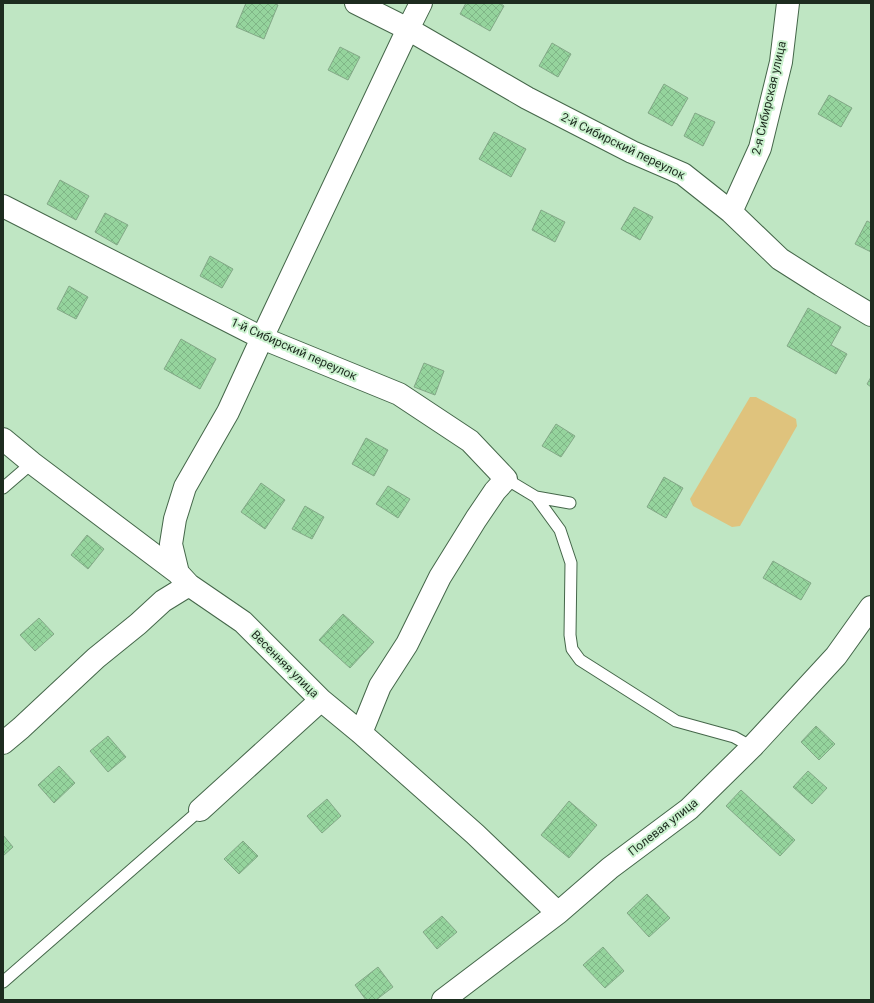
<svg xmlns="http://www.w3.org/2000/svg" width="874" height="1003" viewBox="0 0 874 1003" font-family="Roboto,sans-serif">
  <defs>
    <pattern id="building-cross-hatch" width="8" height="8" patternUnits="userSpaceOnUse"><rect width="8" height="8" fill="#95d49d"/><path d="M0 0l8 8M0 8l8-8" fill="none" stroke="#80b687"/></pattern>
  </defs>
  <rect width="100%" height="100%" fill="#bfe6c3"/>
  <!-- green -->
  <path fill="#dfc37d" d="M750 397H756L796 419 797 426 740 526 732 527 693 506 690 499Z"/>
  <!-- building -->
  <path fill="url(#building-cross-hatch)" stroke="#83a887" d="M246 3H273L278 5 264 39 236 27Z
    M466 3H500L504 6 490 31 460 14Z
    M552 43 571 54 558 77 539 66Z
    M340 47 360 57 348 80 328 70Z
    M664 84 688 98 672 126 648 113Z
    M829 95 852 108 841 127 818 114Z
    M695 113 715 122 703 146 684 136Z
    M494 132 526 149 511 177 479 159Z
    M60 180 89 196 76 220 47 204Z
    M634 207 653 217 640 240 621 229Z
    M541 210 565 222 555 242 532 230Z
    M105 213 128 225 117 245 95 232Z
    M867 221 871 223V252L855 244Z
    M210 256 233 269 222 288 200 276Z
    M69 286 88 297 76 319 57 309Z
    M808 308 841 327 831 345 847 354 836 374 787 346Z
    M181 339 216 359 200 389 164 369Z
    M424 363 444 371 435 395 414 387Z
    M871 377V387L867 384Z
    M556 424 575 436 561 457 542 446Z
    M366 438 388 450 374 476 352 464Z
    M664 477 683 488 666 518 647 507Z
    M261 483 285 500 265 529 241 512Z
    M388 486 410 499 398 518 376 504Z
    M305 506 324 517 312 539 292 529Z
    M87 535 104 549 88 569 71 555Z
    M773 561 811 583 801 600 763 578Z
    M343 614 374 642 350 668 319 640Z
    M39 618 54 634 35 651 20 635Z
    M816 726 835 744 819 760 801 742Z
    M108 736 126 757 108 772 90 751Z
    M59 766 75 783 54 803 38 785Z
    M808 771 827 788 812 804 793 787Z
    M741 790 795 840 780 856 726 806Z
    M327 799 341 816 322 833 307 816Z
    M569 801 597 825 569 858 541 835Z
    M3 835 13 847 3 856Z
    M243 841 258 856 239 874 224 859Z
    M647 894 670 918 649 937 627 913Z
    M442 916 457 932 437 949 423 932Z
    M603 947 624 971 605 988 583 965Z
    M378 967 393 987 376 1000H366L355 985Z"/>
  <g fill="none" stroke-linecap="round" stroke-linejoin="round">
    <!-- lane casing -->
    <g stroke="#45674a" stroke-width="13">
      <path id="lane" d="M506 479 536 497 560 530 571 563 570 635 572 649 580 660 676 721 734 737 752 747
        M3 488 32 463
        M536 497 570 503
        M3 982 200 810"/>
    </g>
    <!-- street casing -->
    <g stroke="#45674a" stroke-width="24">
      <path id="street" d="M356 3 408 29 527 98 632 152 683 174 731 212 780 259 821 285 871 315
        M3 206 262 338 399 394 470 441 506 479 495 491 476 519 440 577 407 644 380 686 361 733
        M731 212 760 148 781 62 788 3
        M3 439 32 463 178 573
        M189 585 178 573 171 544 175 519 185 487 228 412 262 338 408 29 421 3
        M3 743 21 728 96 658 138 624 163 601 189 585 243 622 321 700 361 733 475 834 558 913
        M200 810 321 700
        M443 1000 558 913 610 868 689 809 752 747 836 656 871 607"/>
    </g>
    <!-- lane -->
    <use href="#lane" stroke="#fff" stroke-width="11"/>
    <!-- street -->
    <use href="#street" stroke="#fff" stroke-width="22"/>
  </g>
  <g text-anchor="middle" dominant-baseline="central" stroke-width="4" stroke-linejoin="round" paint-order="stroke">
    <!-- street labels -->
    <g font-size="12" fill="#1d2c1f" stroke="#ccf3d0">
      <text transform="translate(769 98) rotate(-77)">2-я Сибирская улица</text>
      <text transform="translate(623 146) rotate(26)">2-й Сибирский переулок</text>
      <text transform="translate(294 349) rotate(24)">1-й Сибирский переулок</text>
      <text transform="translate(285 664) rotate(45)">Весенняя улица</text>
      <text transform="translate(663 827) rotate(-38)">Полевая улица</text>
    </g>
  </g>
  <!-- border -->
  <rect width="874" height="1003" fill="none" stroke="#1d2c1f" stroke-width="8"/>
</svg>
